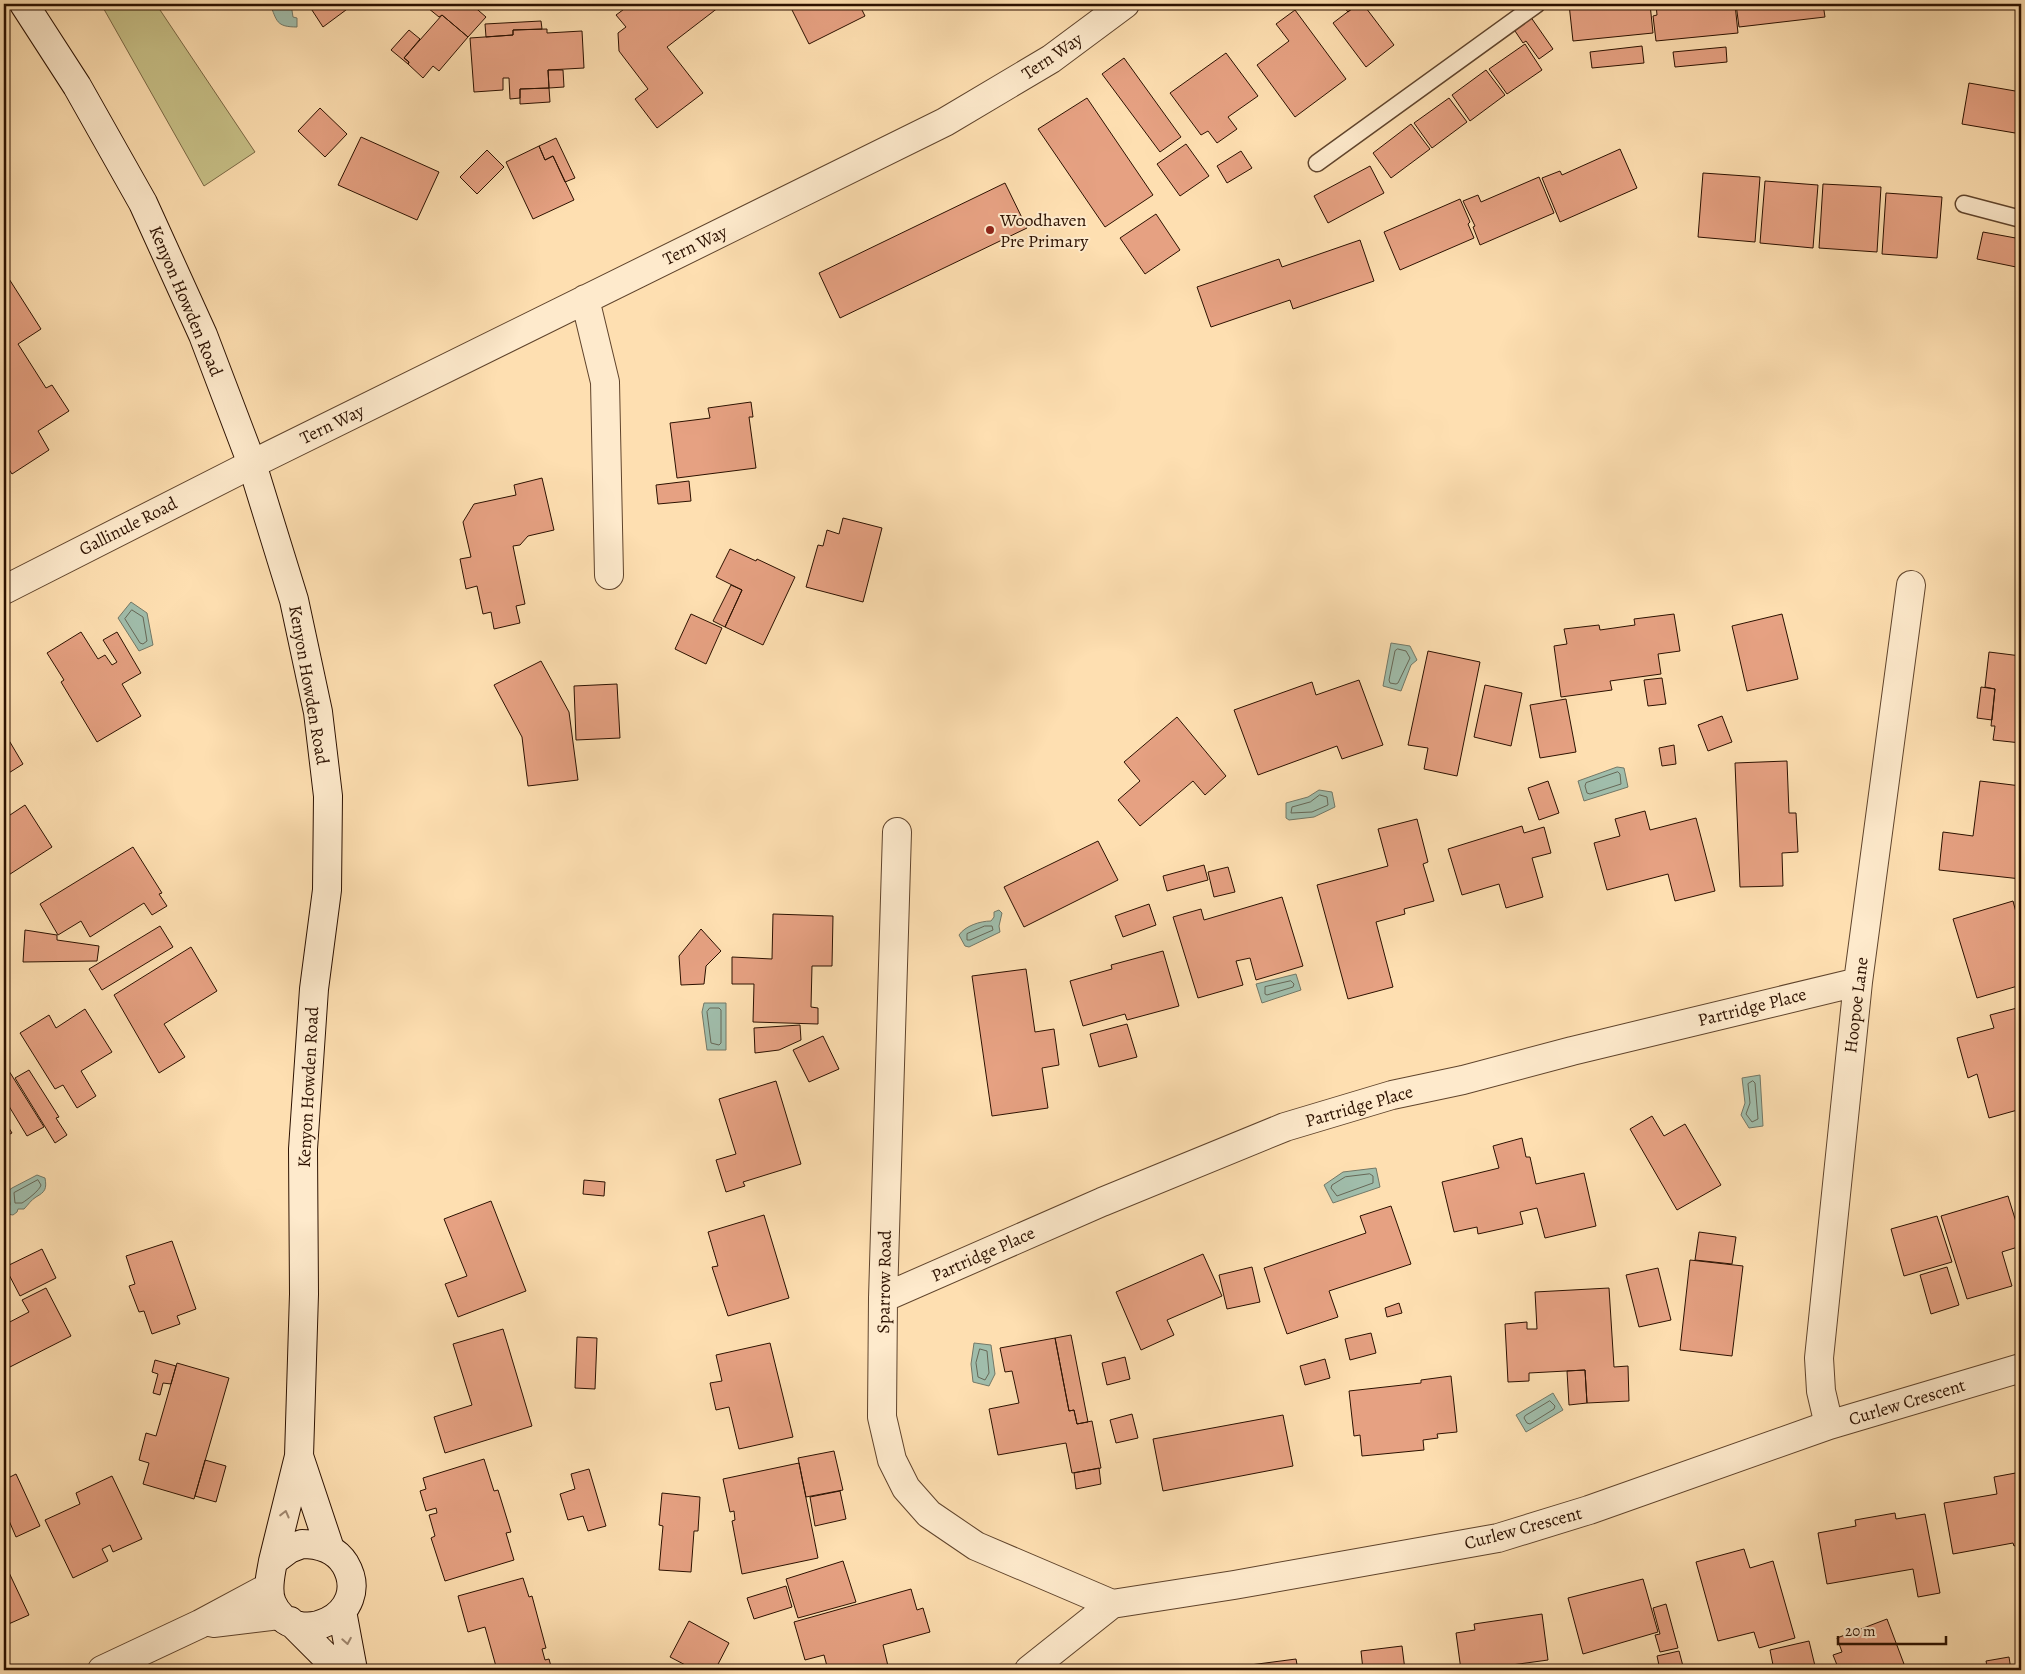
<svg xmlns="http://www.w3.org/2000/svg" width="2025" height="1674" viewBox="0 0 2025 1674" font-family="Alegreya,serif">
  <rect width="100%" height="100%" fill="#fedfb1"/>
  <filter id="stains"><feTurbulence type="fractalNoise" baseFrequency=".004" numOctaves="4"/><feColorMatrix values="0 0 0 0 .2 0 0 0 0 .09 0 0 0 0 .02 0 0 0 .5 -.17"/></filter>
  <radialGradient id="worn" r=".72"><stop offset=".6" stop-color="#630" stop-opacity="0"/><stop offset="1" stop-color="#630" stop-opacity=".3"/></radialGradient>
  <!-- green -->
  <path fill="#c7c087" stroke="#7a6844" d="M101 4H156L255 152 204 186Z"/>
  <!-- water -->
  <path fill="#a0bdab" stroke="#727867" d="M270 4H291L293 17 297 18V27C276 27 277 21 270 4Z
    M131 602 147 613 153 645 139 651 118 618Z
    M1391 643 1410 646 1417 660 1411 665 1401 691 1383 686Z
    M1617 767 1624 768 1628 787 1584 801 1578 781Z
    M1319 790 1332 792 1335 807 1314 817 1289 820 1286 818V803L1308 797Z
    M999 910 1002 913 999 926 1000 932 969 947 965 946 959 935C965 926 980 921 991 921L994 917V912Z
    M1296 974 1301 990 1262 1003 1256 984Z
    M704 1003H726V1050H707L702 1012Z
    M1760 1075 1763 1126 1749 1128 1741 1115 1745 1103 1742 1078Z
    M1376 1168 1380 1187 1333 1203 1324 1185 1343 1172Z
    M37 1175 45 1178C47 1189 45 1192 36 1197 31 1200 28 1205 24 1209H18L17 1212 13 1215 7 1214 10 1204 8 1191 12 1188Z
    M974 1343 991 1345 995 1374 989 1386 973 1382 971 1364Z
    M1553 1393 1563 1410 1526 1432 1516 1415Z"/>
  <g fill="none" stroke-linecap="round" stroke-linejoin="round">
    <!-- shore -->
    <path stroke="#666756" stroke-width="1" d="M132 610 143 617 147 641 143 644 140 643 125 619Z
      M1398 649 1406 651 1410 658 1398 683 1396 684 1390 683 1389 680 1395 651Z
      M1618 772 1620 774 1621 784 1590 794 1587 793 1585 786 1586 783Z
      M1320 795 1327 797 1328 805 1312 812 1291 813 1292 807 1310 802Z
      M985 926H992L993 930 970 940H967V934Z
      M1291 981 1294 984 1293 987 1267 995 1265 994V987Z
      M710 1008H719L721 1010V1043L719 1045 711 1043 707 1012Z
      M1753 1081 1755 1083 1758 1119 1752 1122 1746 1114 1750 1103 1748 1084Z
      M1370 1174 1373 1176V1183L1337 1196 1331 1188 1332 1185 1345 1177Z
      M38 1180 41 1185C40 1190 27 1200 22 1203H15L14 1193Z
      M980 1349 987 1351 989 1373 985 1380 978 1377 976 1363Z
      M1550 1401 1555 1406 1554 1409 1530 1424 1527 1423 1524 1418 1525 1416Z"/>
  </g>
  <!-- building -->
  <path fill="#e6a182" stroke="#2c1100" d="M308 4H354L323 27Z
    M432 4H471L486 17 468 37 442 15 439 17 428 8Z
    M631 4H645L649 8 654 4H723L667 47 703 93 657 128 635 99 648 89 619 51 618 33 626 27 616 15Z
    M789 4H859L865 16 809 44Z
    M1341 4H1358L1348 12Z
    M1358 4H1363L1394 45 1366 67 1333 23Z
    M1569 4H1650L1653 33 1573 41Z
    M1656 4H1735L1738 33 1656 41 1653 16 1657 15Z
    M1736 4H1823L1825 17 1739 27Z
    M1295 10 1346 79 1295 117 1257 65 1289 41 1276 24Z
    M442 15 468 37 439 71 433 66 423 78 408 64 409 62 404 58Z
    M1530 16 1553 49 1539 59 1526 41 1523 43 1513 28Z
    M541 21 542 29 513 30V35L486 37 485 24Z
    M547 29V33L582 31 584 68 548 70 549 88 520 89V98L510 99 509 78H503V90L474 92 470 38 513 35V30Z
    M409 30 420 39 404 58 409 62 408 64 391 50Z
    M1525 44 1542 70 1507 94 1489 69Z
    M1642 46 1644 63 1592 68 1590 52Z
    M1726 47 1727 62 1675 67 1673 52Z
    M1226 53 1258 96 1228 117 1237 129 1217 143 1208 131 1201 135 1170 93Z
    M1124 58 1181 137 1160 152 1102 74Z
    M548 70H563L564 87 549 88Z
    M1486 70 1505 95 1470 121 1452 95Z
    M1969 83 2021 92V134L1962 124Z
    M549 88 550 102 520 104V89Z
    M1087 98 1153 195 1105 227 1038 129Z
    M1449 98 1467 122 1432 148 1414 123Z
    M320 108 347 134 325 157 298 131Z
    M1411 124 1430 149 1391 178 1373 153Z
    M361 137 439 172 417 220 338 185Z
    M556 138 575 178 565 182 553 156 545 160 539 146Z
    M1186 144 1209 176 1180 196 1157 164Z
    M539 146 545 160 553 156 574 200 533 219 506 162Z
    M1620 149 1637 188 1560 222 1542 178 1560 171 1562 175Z
    M487 150 504 167 477 194 460 177Z
    M1241 151 1252 168 1227 183 1217 166Z
    M1370 166 1384 193 1328 223 1314 196Z
    M1703 173 1760 177 1755 242 1698 237Z
    M1539 177 1554 213 1480 245 1473 227 1475 226 1463 201 1478 195 1481 202Z
    M1765 181 1818 185 1813 248 1760 243Z
    M1005 183 1027 228 840 318 819 273Z
    M1823 184 1881 187 1877 252 1819 248Z
    M1886 193 1942 197 1937 258 1882 254Z
    M1460 199 1470 222 1468 224 1474 238 1400 270 1384 232Z
    M1156 214 1180 250 1145 274 1120 238Z
    M1983 232 2021 239V268L1977 259Z
    M1360 240 1374 281 1293 309 1290 300 1211 327 1197 287 1279 259 1282 267Z
    M4 271 41 329 18 344 46 388 52 385 69 411 38 431 49 450 12 474 4 462Z
    M751 402 753 417H749L756 468 677 478 670 423 710 418 708 408Z
    M542 478 554 530 528 536 520 545 513 546 525 604 516 606 520 623 494 629 491 612 483 614 477 586 466 589 460 559 471 557 463 522 474 504 516 495 514 485Z
    M689 481 691 501 658 504 656 485Z
    M843 518 882 528 863 602 806 587 818 545 823 546 827 530 839 534Z
    M730 549 756 561 757 559 795 577 763 645 725 627 742 590 716 577Z
    M731 585 742 590 725 627 713 621Z
    M691 614 722 628 706 664 675 649Z
    M1674 614 1680 651 1658 654 1661 674 1610 681 1612 690 1561 697 1554 646 1567 644 1564 629 1599 625 1600 630 1635 625 1634 619Z
    M1782 614 1798 679 1747 691 1732 626Z
    M81 632 98 659 105 655 112 665 117 662 103 640 117 632 141 673 122 684 141 716 97 742 61 682 64 680 47 653Z
    M1428 651 1480 662 1457 776 1424 769 1428 748 1408 745Z
    M1989 652 2021 656V743L1993 740 1995 726H1991L1995 689 1985 687Z
    M541 661 569 712 578 780 528 786 522 737 494 685Z
    M1662 678 1666 704 1648 706 1644 680Z
    M1359 680 1383 745 1342 759 1337 746 1258 775 1234 710 1312 682 1316 695Z
    M617 684 620 738 576 740 574 686Z
    M1485 685 1522 693 1511 746 1474 737Z
    M1981 687 1995 689 1992 720 1977 718Z
    M1566 699 1576 752 1540 758 1530 705Z
    M1722 716 1732 742 1708 751 1698 725Z
    M1177 717 1226 776 1205 795 1193 781 1140 826 1118 800 1140 781 1124 762Z
    M4 732 23 764 4 776Z
    M1674 745 1676 764 1662 766 1659 748Z
    M1787 761 1789 813H1796L1798 852 1782 853 1783 886 1740 887 1735 763Z
    M1548 781 1559 813 1539 820 1528 788Z
    M1980 781 2021 786V879L1939 870 1943 832 1973 836Z
    M25 805 52 847 4 878V819Z
    M1645 811 1650 830 1696 818 1715 891 1675 901 1668 874 1607 890 1594 843 1620 836 1615 819Z
    M1417 819 1428 862 1423 864 1434 901 1404 909 1405 914 1376 922 1393 987 1348 999 1317 885 1388 866 1378 829Z
    M1522 826 1524 833 1544 827 1551 853 1532 858 1543 897 1506 908 1499 884 1462 895 1448 849Z
    M1098 841 1118 880 1024 927 1004 887Z
    M133 847 162 893 159 894 167 906 152 915 144 903 90 937 81 921 58 935 40 904Z
    M1204 865 1208 880 1167 891 1163 876Z
    M1228 867 1235 892 1214 897 1208 872Z
    M1282 897 1303 966 1256 980 1250 958 1236 961 1243 985 1198 998 1173 917 1201 909 1204 920Z
    M2013 901 2021 931V985L1977 998 1953 919Z
    M1149 904 1156 925 1123 937 1115 916Z
    M773 914 833 916 832 966H812L811 1007 818 1008V1024L753 1022 754 984H732V957L772 959Z
    M160 926 173 947 102 990 89 969Z
    M701 929 721 951 706 966 704 984 681 985 679 956Z
    M25 930 57 935V940L99 946 97 961 23 962Z
    M191 947 217 991 164 1024 185 1057 159 1073 114 995Z
    M1163 951 1179 1006 1127 1020 1125 1014 1083 1026 1070 981 1112 969 1111 965Z
    M1026 969 1035 1032 1054 1029 1059 1065 1042 1068 1048 1108 992 1116 972 976Z
    M2021 1007V1109L1989 1118 1977 1074 1968 1078 1957 1038 1994 1028 1990 1015Z
    M85 1009 112 1052 81 1071 96 1096 77 1108 63 1085 55 1089 20 1033 49 1015 56 1028Z
    M1127 1024 1137 1057 1099 1067 1090 1034Z
    M800 1025 801 1040 779 1050 755 1053 754 1028Z
    M823 1036 839 1069 809 1082 793 1050Z
    M4 1063 44 1127 27 1136 4 1098Z
    M29 1070 59 1117 56 1118 67 1135 55 1143 15 1078Z
    M776 1081 801 1164 743 1182 745 1186 726 1192 716 1160 736 1154 719 1099Z
    M1652 1116 1664 1136 1685 1124 1721 1185 1677 1210 1630 1129Z
    M4 1120 12 1133 4 1137Z
    M1522 1138 1526 1157H1530L1536 1184 1584 1173 1596 1226 1545 1238 1537 1208 1520 1212 1523 1224 1478 1234 1477 1227 1454 1232 1442 1182 1499 1168 1493 1146Z
    M584 1180 605 1182 604 1196 583 1194Z
    M2008 1196 2021 1238V1246L2002 1252 2012 1286 1967 1299 1941 1216Z
    M491 1201 526 1291 458 1317 445 1284 467 1276 444 1219Z
    M1391 1206 1411 1264 1329 1291 1338 1317 1287 1334 1264 1268 1366 1233 1360 1216Z
    M764 1215 789 1298 728 1316 712 1267 718 1266 708 1232Z
    M1937 1216 1952 1262 1904 1276 1891 1229Z
    M1699 1232 1736 1237 1732 1264 1695 1260Z
    M172 1241 196 1309 177 1316 180 1324 152 1334 144 1311 139 1312 129 1286 135 1284 126 1256Z
    M42 1249 56 1278 20 1296 5 1267Z
    M1203 1254 1222 1296 1167 1320 1174 1335 1141 1350 1116 1292Z
    M1690 1260 1743 1266 1732 1356 1680 1350Z
    M1252 1267 1260 1302 1227 1309 1219 1275Z
    M1947 1267 1959 1305 1931 1314 1920 1275Z
    M1658 1268 1671 1320 1639 1327 1626 1275Z
    M46 1288 71 1336 4 1370V1347H5L4 1325 29 1312 22 1300Z
    M1609 1288 1614 1367 1628 1366 1629 1401 1587 1403 1585 1370 1529 1373V1381L1508 1382 1505 1324 1527 1322V1329H1537L1535 1292Z
    M1399 1303 1402 1313 1387 1317 1385 1308Z
    M503 1329 532 1426 445 1453 434 1417 472 1405 453 1344Z
    M1371 1333 1376 1353 1350 1360 1345 1339Z
    M1071 1335 1088 1422 1077 1424 1074 1410 1069 1411 1055 1338Z
    M577 1337 597 1338 595 1389 575 1388Z
    M1055 1338 1069 1411 1074 1410 1077 1424 1092 1421 1101 1468 1072 1473 1066 1443 998 1455 989 1409 1019 1403 1012 1371 1005 1372 1000 1348Z
    M770 1343 793 1437 739 1449 729 1407 716 1410 710 1383 722 1381 716 1355Z
    M1125 1357 1130 1379 1107 1385 1102 1363Z
    M1325 1359 1330 1378 1305 1385 1300 1366Z
    M155 1360 176 1366 171 1384 163 1383 160 1395 153 1393 158 1374 152 1372Z
    M177 1363 229 1378 194 1499 143 1484 149 1463 139 1460 146 1433 156 1436Z
    M1585 1370 1587 1403 1569 1405 1567 1371Z
    M1451 1376 1457 1432 1437 1434 1438 1438 1423 1440 1424 1450 1362 1456 1360 1435 1354 1436 1349 1391 1421 1383V1380Z
    M1132 1414 1138 1438 1116 1443 1110 1420Z
    M1283 1415 1293 1466 1163 1491 1153 1439Z
    M834 1451 843 1490 806 1497 798 1458Z
    M484 1459 494 1491 498 1490 511 1532 506 1533 514 1560 445 1581 431 1538 435 1536 429 1515 437 1513 436 1508 426 1511 420 1491 426 1489 423 1478Z
    M205 1460 226 1466 216 1502 195 1496Z
    M799 1463 818 1558 742 1574 732 1521 735 1520 734 1511 730 1512 723 1479Z
    M1099 1468 1101 1484 1076 1489 1074 1473Z
    M589 1469 606 1526 588 1531 583 1516 568 1520 560 1494 575 1489 571 1474Z
    M2021 1472V1544L2014 1546 2013 1543 1953 1554 1944 1503 1997 1494 1994 1477Z
    M16 1474 40 1526 16 1537 4 1509V1480Z
    M112 1476 142 1539 113 1552 110 1545 102 1549 108 1561 73 1578 45 1520 80 1504 76 1493Z
    M840 1491 846 1519 815 1526 810 1497Z
    M662 1493 700 1497 698 1531H694L691 1572 659 1570 663 1526 659 1525Z
    M1895 1513 1896 1519 1925 1514 1940 1593 1918 1597 1913 1569 1827 1584 1818 1533 1856 1526 1855 1520Z
    M1744 1549 1750 1568 1773 1561 1795 1638 1759 1648 1754 1632 1718 1641 1696 1562Z
    M843 1561 856 1602 798 1618 786 1579Z
    M4 1562 29 1615 4 1626Z
    M523 1578 529 1597 532 1596 546 1648 542 1649 545 1660 549 1659 552 1670H497L485 1627 468 1632 458 1596Z
    M1643 1579 1658 1632 1583 1654 1568 1598Z
    M786 1586 792 1607 754 1619 747 1598Z
    M911 1589 917 1610 923 1608 930 1632 883 1645 888 1666 874 1670H828L824 1655 805 1660 794 1622Z
    M1666 1604 1678 1648 1660 1652 1655 1635 1660 1634 1653 1608Z
    M1542 1614 1548 1660 1475 1670H1461L1456 1633 1475 1630 1474 1624Z
    M1887 1619 1904 1664 1888 1670H1839L1833 1655 1842 1652 1837 1638Z
    M689 1621 729 1643 715 1670H695L670 1657Z
    M1809 1641 1816 1670H1774L1770 1650Z
    M1402 1646 1405 1670H1363L1361 1651Z
    M1679 1651 1684 1670H1660L1657 1656Z
    M2009 1657 2011 1670H1988L1986 1661Z
    M1296 1659 1298 1670H1251L1250 1665Z"/>
  <g fill="none" stroke-linecap="round" stroke-linejoin="round">
    <!-- lane casing -->
    <g stroke="#60442c" stroke-width="19">
      <path id="lane" d="M1317 163 1537 4
        M1964 204 2021 219"/>
    </g>
    <!-- street casing -->
    <g stroke="#60442c" stroke-width="30">
      <path id="street" d="M585 299 605 382 609 575
        M4 590 252 464 945 122 1051 59 1125 4
        M897 832 883 1298 882 1417 892 1460 906 1488 929 1514 976 1546 1112 1604
        M883 1298 1102 1202 1285 1127 1392 1095 1463 1080 1572 1051 1858 982
        M1829 1425 1821 1391 1819 1358 1858 982 1911 585
        M213 1623 279 1615
        M102 1670 200 1624 269 1587
        M1029 1670 1112 1604 1234 1585 1498 1538 1589 1510 1829 1425 2021 1368"/>
    </g>
    <!-- secondary casing -->
    <g stroke="#2c1100" stroke-width="30">
      <path id="secondary" d="M24 4 77 86 143 203 203 335 252 464 294 600 318 712 328 796 327 890 314 989 303 1149 304 1294 299 1456 273 1561
        M299 1456 330 1549
        M302 1544C319 1544 335 1548 345 1564 375 1615 294 1653 272 1603 266 1590 271 1574 273 1561L289 1549Z
        M342 1611 353 1670
        M290 1621 339 1670"/>
    </g>
    <!-- lane -->
    <use href="#lane" stroke="#feeacc" stroke-width="16"/>
    <!-- street -->
    <use href="#street" stroke="#feeacc" stroke-width="28"/>
    <!-- secondary -->
    <use href="#secondary" stroke="#feeacc" stroke-width="28"/>
  </g>
  <!-- one-way arrows -->
  <defs><path id="oneway-chevron" d="M-2-3.5L2.5 0L-2 3.5" fill="none" stroke-width="1.6" stroke-linecap="round" stroke-linejoin="round" transform="scale(1.25)"/></defs>
  <g stroke="#a08870">
    <use href="#oneway-chevron" transform="translate(285 1514) rotate(-76)"/>
    <use href="#oneway-chevron" transform="translate(347 1641) rotate(80)"/>
  </g>
  <!-- markers -->
  <circle fill="#8f2418" stroke="#feeacc" stroke-width="2" cx="990" cy="230" r="5"/>
  <g text-anchor="middle" dominant-baseline="central" stroke-width="4" stroke-linejoin="round" paint-order="stroke">
    <!-- street labels -->
    <g font-size="18" fill="#2c1100" stroke="#feeacc">
      <text transform="translate(1052 56) rotate(-34)">Tern Way</text>
      <text transform="translate(695 245) rotate(-26)">Tern Way</text>
      <text transform="translate(186 301) rotate(67)">Kenyon Howden Road</text>
      <text transform="translate(332 424) rotate(-26)">Tern Way</text>
      <text transform="translate(128 526) rotate(-27)">Gallinule Road</text>
      <text transform="translate(309 685) rotate(80)">Kenyon Howden Road</text>
      <text transform="translate(1856 1005) rotate(-83)">Hoopoe Lane</text>
      <text transform="translate(1752 1007) rotate(-14)">Partridge Place</text>
      <text transform="translate(308 1087) rotate(-87)">Kenyon Howden Road</text>
      <text transform="translate(1359 1106) rotate(-16)">Partridge Place</text>
      <text transform="translate(983 1254) rotate(-24)">Partridge Place</text>
      <text transform="translate(884 1282) rotate(-89)">Sparrow Road</text>
      <text transform="translate(1907 1402) rotate(-17)">Curlew Crescent</text>
      <text transform="translate(1523 1528) rotate(-15)">Curlew Crescent</text>
    </g>
    <!-- poi labels -->
    <g font-size="18" fill="#2c1100" stroke="#feeacc" text-anchor="start">
      <text x="1000" y="220">Woodhaven<tspan x="1000" dy="21">Pre Primary</tspan></text>
    </g>
  </g>
  <!-- margin -->
  <rect width="2025" height="1674" fill="none" stroke="#fedfb1" stroke-width="20"/>
  <rect x="5" y="5" width="2015" height="1664" fill="none" stroke="#2c1100" stroke-width="2.5"/>
  <rect x="10" y="10" width="2005" height="1654" fill="none" stroke="#2c1100"/>
  <!-- scale -->
  <path d="M1838 1636v8h108v-8" fill="none" stroke="#2c1100" stroke-width="2.5"/>
  <text x="1845" y="1636" font-size="15" fill="#2c1100" stroke="#feeacc" stroke-width="4" paint-order="stroke">20 m</text>
  <rect width="100%" height="100%" filter="url(#stains)"/>
  <rect width="100%" height="100%" fill="url(#worn)"/>
</svg>
